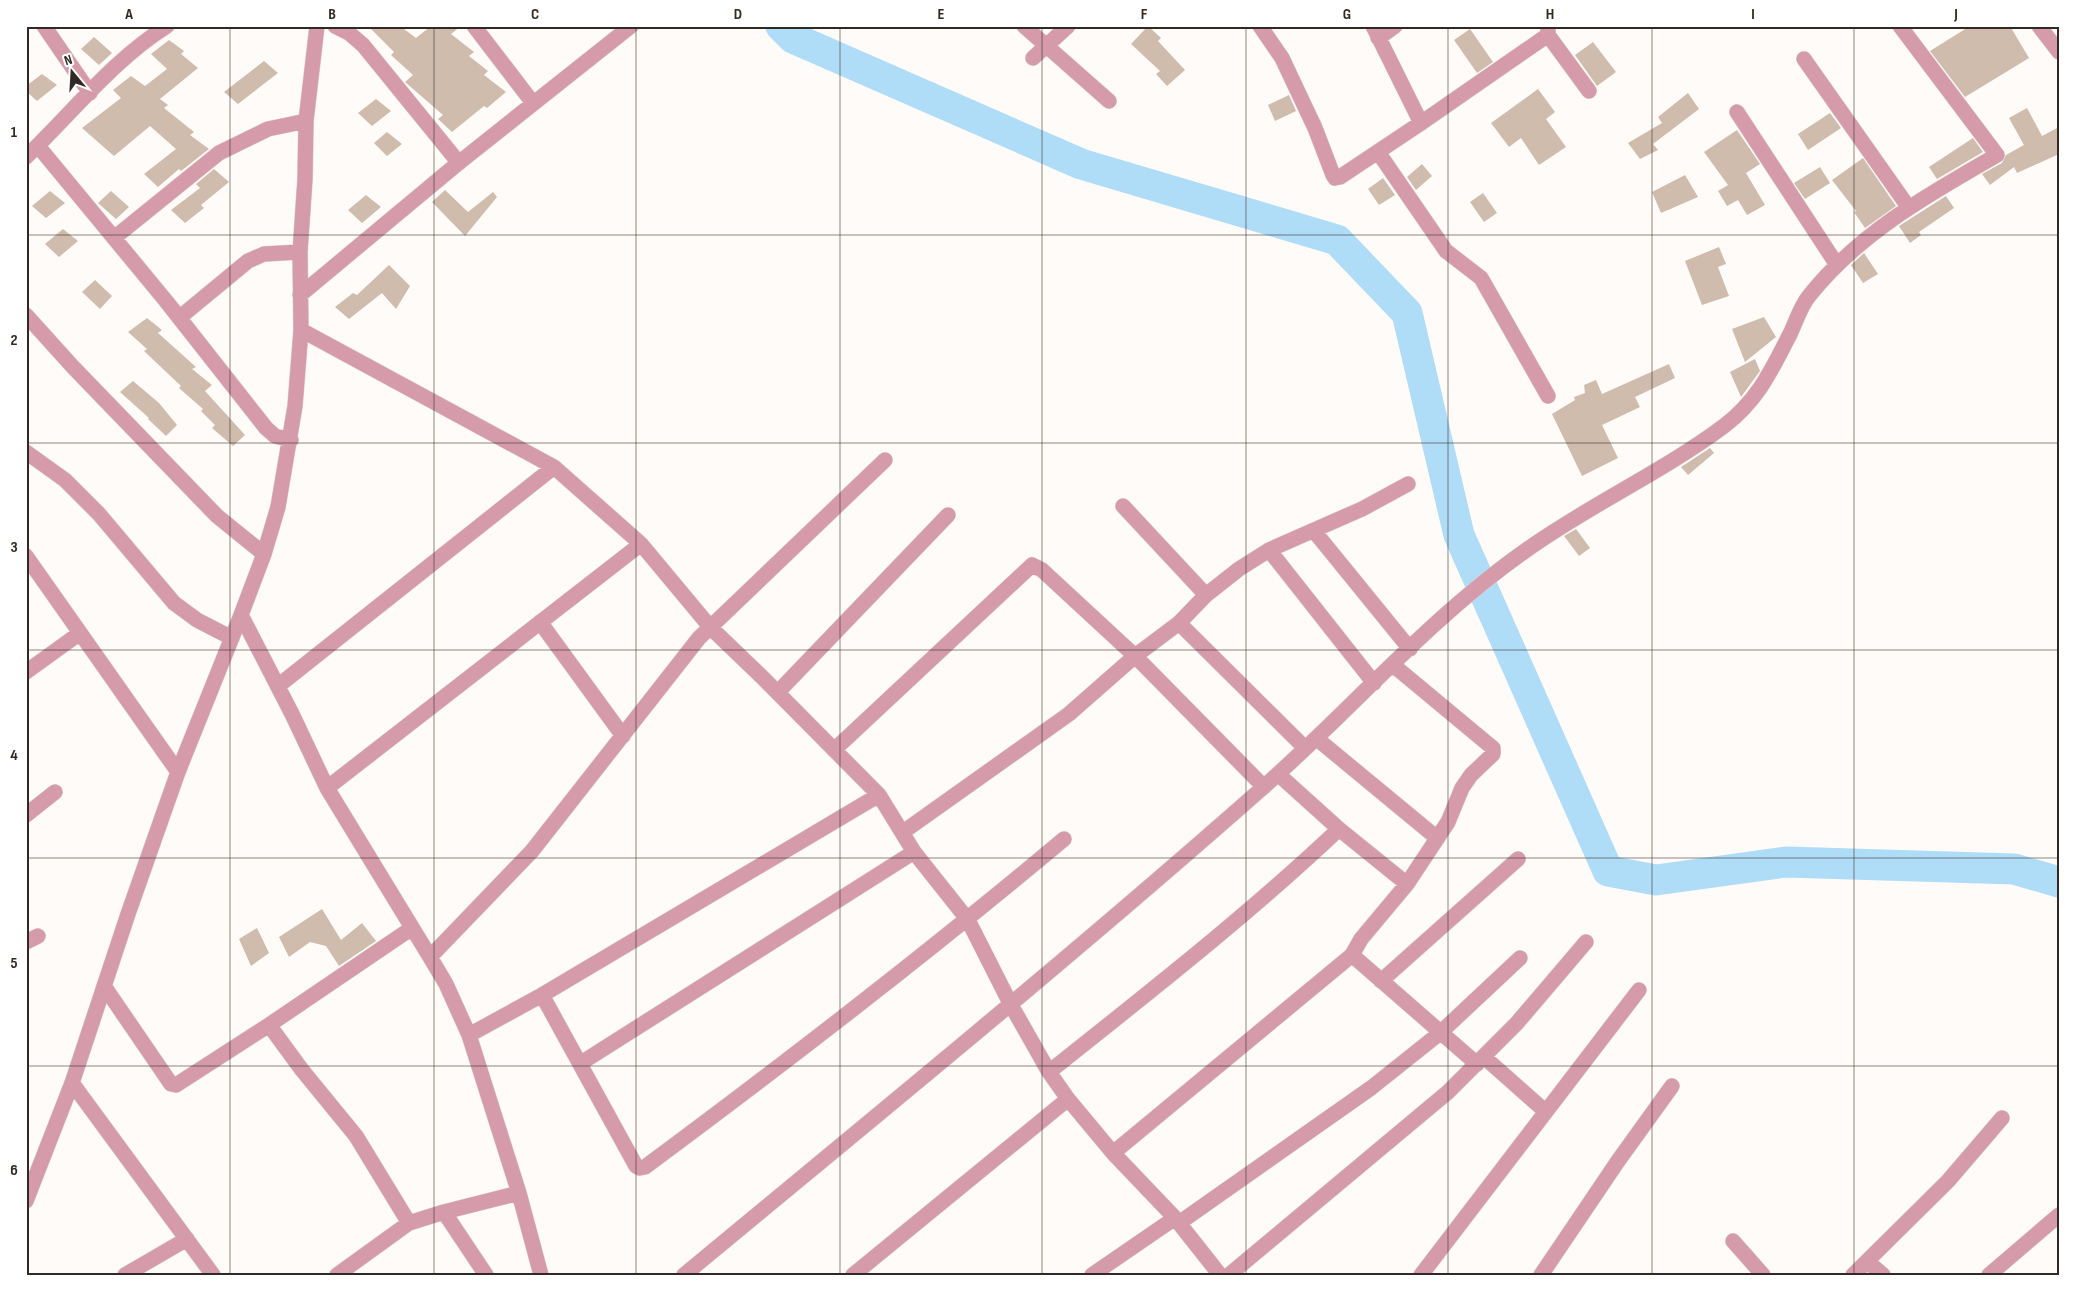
<svg xmlns="http://www.w3.org/2000/svg" width="2085" height="1301" viewBox="0 0 2085 1301" font-family="'Sofia Sans Condensed',sans-serif">
  <rect width="100%" height="100%" fill="#fffbf8"/>
  <g fill="none" stroke-linecap="round" stroke-linejoin="round">
    <!-- river -->
    <path stroke="#afdcf7" stroke-width="31" d="M781 26 793 38 1081 164 1337 240 1407 313 1459 535 1608 871 1656 880 1786 862 2014 869 2059 882"/>
  </g>
  <!-- building -->
  <path fill="#cfbcac" d="M368 26H400L416 38 431 26H461L451 34 474 52 469 56 488 71 484 75 506 92 487 108 484 106 452 132 438 119 443 115 405 82 413 75 391 55 394 52Z
    M1148 26 1161 38 1158 41 1185 70 1167 86 1156 74 1160 71 1131 44Z
    M1970 26H2010L2029 58 1965 97 1930 51Z
    M1470 29 1493 62 1477 73 1454 40Z
    M94 37 112 53 99 65 81 49Z
    M169 40 184 51 181 54 198 68 160 99 168 105 164 108 194 132 190 135 209 149 181 171 179 169 158 187 144 174 176 149 150 126 114 156 82 128 121 98 113 90 131 76 145 86 167 69 151 54Z
    M1593 42 1616 72 1597 86 1575 55Z
    M264 61 278 73 238 104 224 92Z
    M42 74 57 85 37 101 26 91V86Z
    M1538 89 1555 112 1546 119 1566 147 1539 165 1521 138 1509 147 1491 123Z
    M1688 93 1699 109 1653 144 1658 150 1640 159 1628 143 1662 123 1658 117Z
    M1289 95 1296 111 1275 121 1268 105Z
    M376 99 391 111 372 126 358 113Z
    M2027 108 2042 136 2059 127V154L2017 173 2014 167 1990 185 1982 174 2002 163 2006 155 2024 145 2009 118Z
    M1830 113 1841 128 1808 150 1798 134Z
    M1737 130 1760 164 1746 173 1765 205 1747 215 1738 200 1727 206 1718 191 1728 185 1704 152Z
    M387 132 402 144 387 156 374 143Z
    M1973 138 1983 152 1937 179 1929 167Z
    M1863 158 1896 206 1865 228 1854 212 1856 211 1832 180Z
    M1422 164 1432 176 1416 190 1407 177Z
    M1820 167 1830 183 1805 199 1794 183Z
    M214 169 229 182 201 205 204 208 185 223 171 210 200 188 196 184Z
    M1685 175 1698 197 1661 213 1652 192Z
    M1383 178 1395 195 1379 205 1368 189Z
    M445 190 468 212 493 192 497 197 465 236 432 202Z
    M50 191 65 203 46 218 32 206Z
    M111 191 129 207 116 219 98 203Z
    M1483 193 1497 213 1484 222 1470 202Z
    M366 195 381 207 362 223 348 210Z
    M1946 196 1954 208 1919 232 1921 235 1910 243 1899 226Z
    M63 229 78 241 59 257 45 244Z
    M1719 247 1726 264 1718 267 1729 296 1702 305 1685 261Z
    M1864 253 1878 274 1863 283 1851 265Z
    M389 265 410 286 396 309 382 293 349 319 335 307 353 293 357 295Z
    M95 280 112 296 100 309 82 292Z
    M1764 317 1776 337 1745 362 1732 329Z
    M147 318 162 330 158 333 196 367 192 369 212 385 205 391 245 435 233 446 212 428 215 425 201 411 203 409 179 388 181 386 144 351 147 349 128 332Z
    M1755 359 1760 371 1741 397 1730 372Z
    M1669 364 1675 378 1635 397 1640 407 1602 425 1618 458 1582 476 1552 414 1575 400 1574 397 1585 393 1584 385 1596 380 1602 394Z
    M133 381 159 403 177 425 166 436 148 419 149 418 120 392Z
    M1710 448 1714 453 1688 475 1681 467Z
    M1576 529 1590 548 1579 556 1564 536Z
    M322 909 341 940 362 923 376 941 339 966 326 946 310 942 289 957 279 937Z
    M257 928 269 953 251 966 239 939Z"/>
  <g fill="none" stroke-linecap="round" stroke-linejoin="round">
    <!-- street casing -->
    <g stroke="#dad5d2" stroke-width="16">
      <path id="street" d="M44 26 90 93
        M335 26 349 33 363 45 459 163
        M474 26 533 103
        M1024 26 1109 101
        M1260 26 1282 58 1315 128 1333 175 1335 178 1340 177 1421 123 1548 35V26
        M1373 26 1421 123
        M2039 26 2059 52
        M1548 35 1589 91
        M1378 38 1395 26
        M1033 58 1068 26
        M1804 59 1909 208
        M1737 112 1837 265
        M38 146 166 301 266 428 275 436 291 440
        M1378 152 1446 251 1481 278 1548 396
        M26 157C72 113 113 60 167 26
        M114 238 219 153 268 129 306 121
        M300 295 456 165 631 26
        M26 315 73 367 217 516 264 554
        M179 318 248 261 264 254 300 252
        M301 330 554 467 641 544 711 628 762 677 879 795 914 852 968 920 1011 1005 1049 1072 1068 1099 1113 1153 1175 1218 1220 1275
        M26 452 65 480 99 514 174 603 197 620 232 638
        M1123 506 1206 595
        M1314 531 1410 649
        M1269 550 1374 683
        M26 556 178 772
        M241 615 292 714 327 788 430 957 446 984 469 1035 519 1193 541 1275
        M540 622 623 736
        M1179 623 1305 748
        M26 672 80 633
        M278 686 554 467
        M778 692 948 515
        M1316 738 1437 838
        M834 750 1032 565 1042 570 1135 656 1264 787
        M1278 774 1339 829 1407 884
        M327 788 641 544
        M26 815 55 792
        M903 832 1069 714 1135 656 1179 623 1206 595 1239 569 1269 550 1362 509 1408 484
        M26 942 38 936
        M1352 955 1477 1064
        M430 957 532 851 699 638 885 460
        M1381 981 1518 859
        M104 986 171 1084 176 1085 269 1025 412 928
        M542 995 636 1166 640 1168 645 1167C788 1061 928 953 1064 839
        M269 1025 302 1070 356 1136 409 1223
        M469 1035 542 995 879 795
        M1484 1057 1545 1111
        M581 1063 914 852
        M1049 1072C1148 993 1247 916 1339 829
        M72 1083 213 1275
        M1113 1153 1352 955 1361 939 1407 884 1448 822 1462 788 1471 775 1493 754V748L1488 744 1393 665
        M26 1201 72 1083 128 914 178 772 241 615 264 554 278 507 295 406 301 330 300 252 305 179 306 121 317 26
        M444 1212 486 1275
        M1179 1223 1371 1088 1440 1033 1520 958
        M1733 1241 1763 1275
        M1868 1262 1883 1275
        M125 1275 187 1239
        M337 1275 409 1223 444 1212 519 1193
        M684 1275C877 1115 1071 957 1259 791 1348 713 1427 620 1525 551 1589 505 1661 473 1724 426 1758 400 1771 371 1790 334 1796 322 1800 307 1809 296 1859 233 1929 194 1997 155L1900 26
        M853 1275 1068 1099
        M1092 1275 1175 1218
        M1229 1275 1448 1092 1517 1023 1586 942
        M1421 1275 1639 990
        M1541 1275 1618 1161 1672 1086
        M1853 1275 1948 1181 2002 1118
        M1989 1275 2059 1215"/>
    </g>
    <!-- street -->
    <use href="#street" stroke="#d59bab" stroke-width="15"/>
  </g>
  <!-- grid -->
  <path fill="none" stroke="#312923" stroke-width="1" stroke-opacity="0.55" d="M230 26V1275M434 26V1275M636 26V1275M840 26V1275M1042 26V1275M1246 26V1275M1448 26V1275M1652 26V1275M1854 26V1275M26 235H2059M26 443H2059M26 650H2059M26 858H2059M26 1066H2059"/>
  <!-- border -->
  <rect width="2085" height="1301" fill="none" stroke="#ffffff" stroke-width="55"/>
  <!-- north arrow -->
  <g transform="translate(72 72) rotate(342)" stroke="#ffffff" stroke-width="4" paint-order="stroke">
  <path d="M0-4L9 19L0 12L-9 19Z" fill="#312923"/>
  <text y="-8" font-size="14" font-weight="bold" text-anchor="middle" fill="#312923">N</text>
  </g>
  <rect x="28" y="28" width="2030" height="1246" fill="none" stroke="#312923" stroke-width="2"/>
  <g font-size="16" text-anchor="middle" font-weight="bold" fill="#312923">
    <text x="129" y="19">A</text>
    <text x="332" y="19">B</text>
    <text x="535" y="19">C</text>
    <text x="738" y="19">D</text>
    <text x="941" y="19">E</text>
    <text x="1144" y="19">F</text>
    <text x="1347" y="19">G</text>
    <text x="1550" y="19">H</text>
    <text x="1753" y="19">I</text>
    <text x="1956" y="19">J</text>
    <text x="14" y="137">1</text>
    <text x="14" y="345">2</text>
    <text x="14" y="552">3</text>
    <text x="14" y="760">4</text>
    <text x="14" y="968">5</text>
    <text x="14" y="1175">6</text>
  </g>
</svg>
